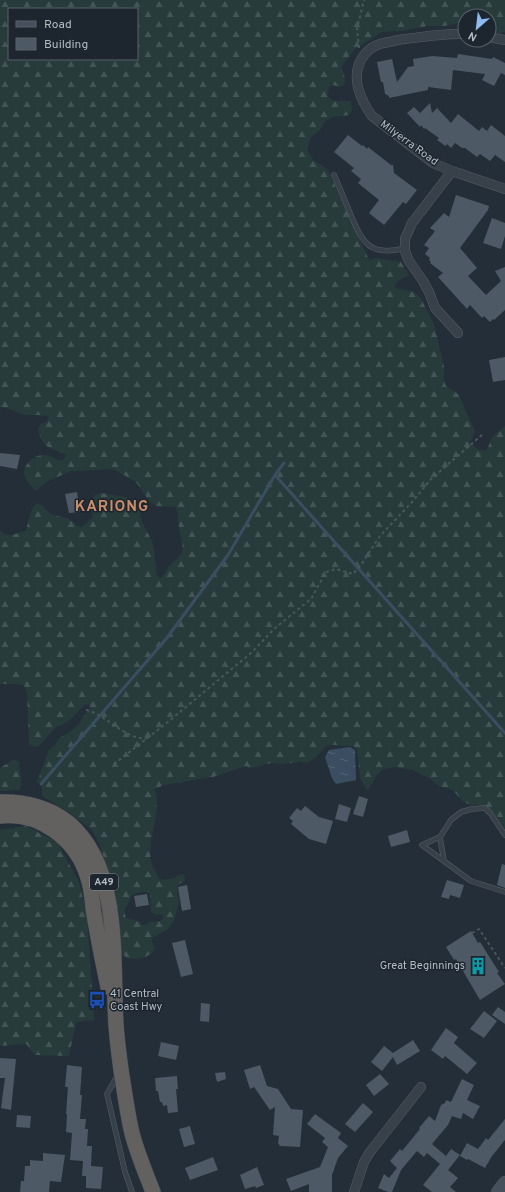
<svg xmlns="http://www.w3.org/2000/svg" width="505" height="1192" viewBox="0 0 505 1192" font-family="Overpass,sans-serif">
  <defs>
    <pattern id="forest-firs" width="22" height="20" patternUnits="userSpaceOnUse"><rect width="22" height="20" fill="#273b3b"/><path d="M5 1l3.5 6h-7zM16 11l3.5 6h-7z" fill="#445556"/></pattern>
    <pattern id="water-ripples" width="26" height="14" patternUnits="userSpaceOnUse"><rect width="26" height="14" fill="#3b4d61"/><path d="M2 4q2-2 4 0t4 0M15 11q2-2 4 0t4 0" fill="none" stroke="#556576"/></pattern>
  </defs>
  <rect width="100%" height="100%" fill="#242e39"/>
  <!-- forest -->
  <path fill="url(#forest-firs)" fill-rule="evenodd" d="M0 0H505V32L494 33 489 29V16H465V22L444 26H427L402 31H394L382 32 354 50 341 67 344 73 345 84 341 87 332 85 329 88 327 96 334 101H351L352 111 349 115 333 117 325 121 320 130 311 137 307 150 313 160 328 170 369 260 376 258 401 262 409 275 398 281 395 285V288L414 292 420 297 434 324 444 367V381L446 386 458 394 475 431 470 442C475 447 479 452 487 450L492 437 505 426V829L497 816 490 809 478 805H470L462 801 453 790 439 786 429 778 412 770 396 767 383 769 376 776 369 789 367 790 360 778 357 749 353 746 331 745 326 746 314 759 307 763 301 762 281 764 273 763 266 764 261 766 250 768 246 766 213 777 164 785 155 789C162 814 147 836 151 861 152 867 157 873 159 879 164 880 168 880 173 878 178 877 178 874 183 874L185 877 184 881 177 886 179 902 174 920 168 929 152 938V943L155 947C153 957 136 961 127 958 125 957 124 955 122 954L112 887 104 858 97 839 91 829 70 813 42 796V785L37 782 49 750 55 745 59 738 70 732 78 725 90 708 89 705 85 704 72 718 64 724 56 727 39 746 35 747 29 744 27 693 24 685 16 684H0V530C9 540 16 532 26 531 29 521 29 510 37 503L42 505C45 508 47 512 51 514 61 518 70 516 77 526L82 527 90 520 93 516 90 504 95 495 101 493 119 496 129 498 134 502 139 509 142 522 152 541 154 550 157 576 161 578C166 574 167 567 172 563 186 553 183 547 180 533 178 525 178 518 177 510L176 507 156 506 150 502 136 482 113 469 78 471H71L46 482 36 491C32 487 24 479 24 473 24 464 34 455 43 455 51 454 55 461 63 460L66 455C49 446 44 451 38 429L41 424 47 422 48 418 47 416C39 414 30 416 22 414 14 411 8 408 0 407ZM9 9H137V59H9ZM142 892H148L150 894 151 912 156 915 161 914 164 917 161 921 150 922 148 924 143 925 138 921 126 918C122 903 130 907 131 896L134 894Z
    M13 760 19 761 21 782 20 790 0 791V768Z
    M26 826 57 842 79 882 87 916 94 1020 76 1022 69 1056 35 1055 26 1044 0 1046V830Z"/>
  <!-- water -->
  <path fill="url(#water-ripples)" d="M350 747 355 750 356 780 336 784 332 778 325 757 329 750Z"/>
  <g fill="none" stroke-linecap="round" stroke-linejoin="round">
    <!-- stream -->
    <path stroke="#3b4d61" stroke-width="3" d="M275 475 284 463
      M41 784 166 639 228 555 275 475 505 733"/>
  </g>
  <!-- building -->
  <path fill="#4d5964" d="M458 54 492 59 493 57 505 63V75L501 73 494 86 482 80 485 74 453 70 451 90 428 87V90L389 98V96L385 94 383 82H381L377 62 392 59 397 82 408 67 414 66 413 59 432 56 457 58Z
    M430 103 432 113 437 108 451 123 458 114 479 131 482 127 487 131 491 125 505 136V162L495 155 490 161 480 154 477 157 465 148H462L455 143 451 148 447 144 446 146 444 145 437 140 439 138 425 128 424 129 421 125 420 127 407 113 414 107 420 113Z
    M348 135 362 146 363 145 367 149 368 147 391 165H393L394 173 417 190 406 204 403 202 384 225 369 213 379 200 358 183 361 179 351 171 354 168 334 152Z
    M456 195 489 206 488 210 460 248 477 268 468 276 486 295 501 281 495 271 505 267V310L494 320 493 319 490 322 484 316 482 318 470 305 467 309 438 277 443 273 430 263 431 262 429 260 430 258 425 254 429 248 424 245 435 231 430 228 444 213 449 217Z
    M492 218 505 223V236L501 249 483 243Z
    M505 357V380L493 382 489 360Z
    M0 453 20 455 17 469 0 466Z
    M77 492 80 512 69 513 65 494Z
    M359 796 368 799 363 817 353 814Z
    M339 804 351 808 347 822 335 819Z
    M305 806 319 817 333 821 326 844 309 839 291 824 293 821 289 818 297 808 301 811Z
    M407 830 410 842 391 847 388 836Z
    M502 864 505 865V888L497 885Z
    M447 880 464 885 460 898 450 895 449 899 441 897Z
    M187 885 191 909 182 911 178 887Z
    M147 894 149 905 136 907 134 896Z
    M471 931 478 943 480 942 499 972 497 973 505 984 480 1000 456 959 454 960 446 947Z
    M185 940 193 974 181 977 172 943Z
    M201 1003 210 1004 209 1022 200 1021Z
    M498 1007 505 1012V1024L492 1015Z
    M484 1011 497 1021 484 1038 470 1029Z
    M446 1028 458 1037 454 1043 477 1063 467 1074 445 1056 443 1059 431 1050Z
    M413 1040 420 1051 397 1065 393 1057 382 1071 371 1062 384 1046 393 1053Z
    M161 1042 179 1046 176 1060 158 1056Z
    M0 1058 16 1059 11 1110 1 1108 5 1078H0Z
    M67 1065 82 1067 80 1095H82L80 1119H86L85 1129H88L87 1146H92L91 1166 103 1167 101 1189 86 1188V1176H82L83 1161 70 1160 72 1133 66 1132 67 1114H66L68 1087H65Z
    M260 1065 267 1086 278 1089 291 1109 303 1110 300 1147 280 1146 278 1143 279 1136 273 1135 275 1107 270 1110 254 1087 250 1089 244 1070Z
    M225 1072 226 1079 217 1082 215 1073Z
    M380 1074 389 1084 374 1096 366 1085Z
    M177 1076 178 1089H176L178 1112 168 1113 167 1105 163 1106 162 1102H160L158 1091H156L155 1078Z
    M462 1079 474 1085 467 1100 480 1106 473 1119 463 1113 461 1119 452 1116 448 1125 432 1144 446 1156 451 1149 460 1155 448 1170 458 1178 450 1187 456 1192H432L423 1185 440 1164 427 1153 424 1157 417 1151 401 1170 392 1192H388L378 1188 384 1174 389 1178 397 1168 390 1161 400 1149 402 1151 420 1129 419 1128 429 1116 435 1121 441 1105 445 1103 446 1100 451 1102Z
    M363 1103 373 1112 355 1132 345 1124Z
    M315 1114 341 1133 338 1138 348 1146 338 1158 332 1175V1192H309V1184L291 1191 286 1179 320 1167 328 1147 322 1142 325 1138 307 1124Z
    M17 1115 31 1116 30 1128 16 1127Z
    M505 1119V1140L492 1156 485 1168 468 1159 467 1160 460 1156 467 1143 478 1149 486 1138 488 1140Z
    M190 1126 195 1144 184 1147 179 1129Z
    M43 1153 65 1155 61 1182 50 1181 49 1192H20L21 1181H24L25 1166H30V1160L43 1161Z
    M213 1157 218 1170 190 1180 185 1168Z
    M257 1167 264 1185 256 1188 255 1186 245 1189 240 1175Z"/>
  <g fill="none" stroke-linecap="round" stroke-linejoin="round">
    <!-- service casing -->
    <g stroke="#565e67" stroke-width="5.5">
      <path id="service" d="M334 175C340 188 345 201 350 213 363 244 370 257 405 248
        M505 835 491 814 485 808 472 809 461 812 451 820 440 837 422 845 471 881 505 892
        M440 837 444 861
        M118 1075 107 1094 125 1172 132 1192"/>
    </g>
    <!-- minor casing -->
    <g stroke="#565e67" stroke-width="10">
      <path id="minor" d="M465 34C443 33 420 37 398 40 392 42 385 42 380 44 374 46 368 50 365 54 349 73 359 98 372 116L433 163 452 171 505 189
        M489 37 505 40
        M452 171 412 223 405 239V251L409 261 423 281 429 292 435 308 458 333
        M354 1192 364 1162 370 1152 421 1087"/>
    </g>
    <!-- secondary casing -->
    <g stroke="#565e67" stroke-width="14">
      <path id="secondary" d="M498 1192 505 1183"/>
    </g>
    <!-- trunk casing -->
    <g stroke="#434b54" stroke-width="16">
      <path id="trunk" d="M0 802C25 801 51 808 70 824 122 870 112 962 116 1025 117 1039 119 1055 121 1070 124 1089 127 1110 131 1129 136 1151 145 1171 153 1192
        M0 816C40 811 77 840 88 878 92 889 92 902 94 914 98 938 103 963 108 987"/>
    </g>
    <!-- path -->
    <path stroke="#465859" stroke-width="2" stroke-dasharray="3 3" stroke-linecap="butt" d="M359 48 357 29 364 0
      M86 710C106 714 126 741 147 738
      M114 764 163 726 251 653 275 628 311 599 326 572 336 569 353 574 361 565 380 536 413 501 431 479 483 434
      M472 933 479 929 505 968"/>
    <!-- service -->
    <use href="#service" stroke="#384049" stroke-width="4.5"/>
    <!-- minor -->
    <use href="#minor" stroke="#384049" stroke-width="9"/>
    <!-- secondary -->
    <use href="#secondary" stroke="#46505c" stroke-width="13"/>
    <!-- trunk -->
    <use href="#trunk" stroke="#62615f" stroke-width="15"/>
  </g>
  <!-- icons -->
  <defs>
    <g id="building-bare" transform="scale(1.38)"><path d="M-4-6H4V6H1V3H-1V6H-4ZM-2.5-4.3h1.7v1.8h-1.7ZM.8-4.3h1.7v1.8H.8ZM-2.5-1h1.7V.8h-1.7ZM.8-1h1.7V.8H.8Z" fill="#0f9aa8" stroke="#1d252e" stroke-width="2.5" paint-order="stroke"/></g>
    <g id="bus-bare" transform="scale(1.38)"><path d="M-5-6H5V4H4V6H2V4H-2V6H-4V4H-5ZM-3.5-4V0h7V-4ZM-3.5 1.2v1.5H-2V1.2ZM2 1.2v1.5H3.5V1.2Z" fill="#1a4fb4" stroke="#1d252e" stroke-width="2.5" paint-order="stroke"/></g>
  </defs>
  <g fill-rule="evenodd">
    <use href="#building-bare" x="478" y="966"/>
    <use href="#bus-bare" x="97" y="1000"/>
  </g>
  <g text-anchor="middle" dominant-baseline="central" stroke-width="3" stroke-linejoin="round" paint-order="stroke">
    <!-- shield labels -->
    <rect fill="#1d252e" stroke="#868e98" stroke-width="1" x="90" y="874" width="28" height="16" rx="3"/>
    <g font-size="10" font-weight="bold" fill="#b3bbc5">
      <text x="104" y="882">A49</text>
    </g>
    <!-- street labels -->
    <g font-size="11" fill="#b3bbc5" stroke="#1d252e">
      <text transform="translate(409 143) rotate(36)">Milyerra Road</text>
    </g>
    <!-- poi labels -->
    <g font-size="11" fill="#b3bbc5" stroke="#1d252e" text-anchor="end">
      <text x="465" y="966">Great Beginnings</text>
      <text x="110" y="994" text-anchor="start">41 Central<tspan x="110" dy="13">Coast Hwy</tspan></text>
    </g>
    <!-- district labels -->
    <g font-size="15" font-weight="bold" letter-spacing="1" fill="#cb8d68" stroke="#1d252e">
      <text x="112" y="507">KARIONG</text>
    </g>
  </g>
  <!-- legend -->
  <rect x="8" y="8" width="130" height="52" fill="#1d252e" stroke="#59616a"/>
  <rect x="16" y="21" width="20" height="6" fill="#46505c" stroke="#59616a"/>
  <text x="44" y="28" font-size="12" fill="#b3bbc5">Road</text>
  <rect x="16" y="38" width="20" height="12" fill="#4d5964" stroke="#59616a"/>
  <text x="44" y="48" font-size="12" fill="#b3bbc5">Building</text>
  <!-- north arrow -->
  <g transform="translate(477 28) rotate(208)"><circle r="19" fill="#1d252e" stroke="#59616a"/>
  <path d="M0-3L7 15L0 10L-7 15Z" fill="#8ebaee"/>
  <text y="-6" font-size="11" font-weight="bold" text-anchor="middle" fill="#b3bbc5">N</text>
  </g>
</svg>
